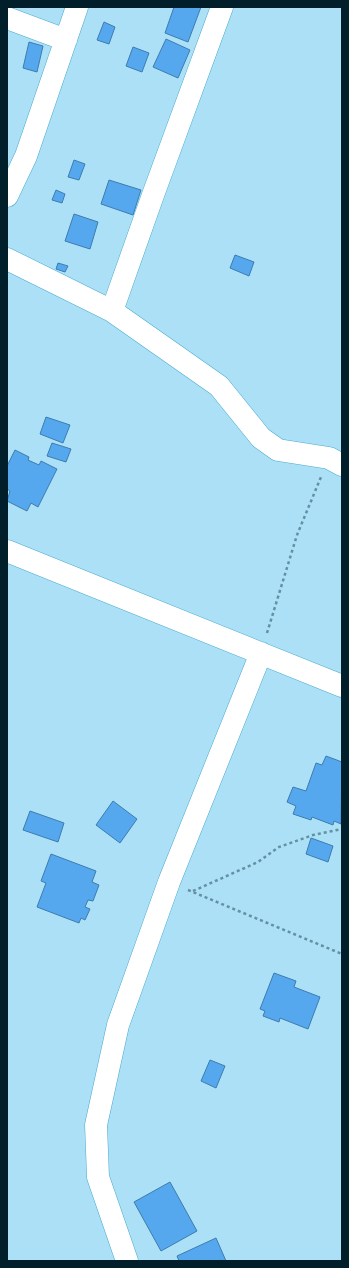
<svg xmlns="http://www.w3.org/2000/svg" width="349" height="1268" viewBox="0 0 349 1268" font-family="'Roboto Condensed',sans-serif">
  <rect width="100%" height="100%" fill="#abe0f6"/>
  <!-- building -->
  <path fill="#55a8ee" stroke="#3e7cb0" d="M174 7H201L188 42 165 33Z
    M104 22 115 27 109 44 97 40Z
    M166 39 190 50 178 78 153 67Z
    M29 42 43 46 37 72 23 68Z
    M133 47 149 53 142 72 126 66Z
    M74 160 85 164 79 180 68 177Z
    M109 180 141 190 133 215 101 204Z
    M56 190 65 194 62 203 52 200Z
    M74 214 98 222 90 249 65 241Z
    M235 255 254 262 249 276 230 268Z
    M58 263 68 266 65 272 56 269Z
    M46 417 70 425 63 443 40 434Z
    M52 443 71 449 66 462 47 456Z
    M15 450 29 457 28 460 39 465 41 461 57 469 38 507 31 503 27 511 7 501 10 491 7 489V466Z
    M326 756 342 762 341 824 334 821 333 825 312 817 311 820 293 814 296 806 287 802 293 787 306 791 316 763 322 765Z
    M113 801 137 819 120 843 96 825Z
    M30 811 64 823 58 842 23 830Z
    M311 838 333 846 328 862 306 854Z
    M51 854 96 871 92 882 99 885 93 901 88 900 85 907 90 909 85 920 81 918 79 923 37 907 46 883 41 881Z
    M274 973 296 981 294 987 320 997 308 1029 280 1018 279 1022 263 1016 265 1011 260 1009Z
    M210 1060 225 1066 216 1088 201 1081Z
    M170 1182 197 1231 161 1251 134 1202Z
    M216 1238 226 1261H179L177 1256Z"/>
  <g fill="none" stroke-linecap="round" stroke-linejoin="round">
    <!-- minor casing -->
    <g stroke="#4babcf" stroke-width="23">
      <path id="minor" d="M7 18 66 40
        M7 196 26 156 77 7
        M7 259 112 311 219 386 261 438 278 450 329 458 342 465
        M112 311 153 195 222 7
        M7 551 342 686
        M127 1261 98 1177 96 1125 118 1025 169 882 261 653"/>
    </g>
    <!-- path -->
    <path stroke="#6590a2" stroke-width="2.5" stroke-dasharray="3 3" stroke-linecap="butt" d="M267 633 297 535 321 477
      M188 890 342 954
      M193 891 258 862 279 847 313 835 342 829"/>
    <!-- minor -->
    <use href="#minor" stroke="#fff" stroke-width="22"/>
  </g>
  <!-- border -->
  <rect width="349" height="1268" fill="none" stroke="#011f2a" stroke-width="16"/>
</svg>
